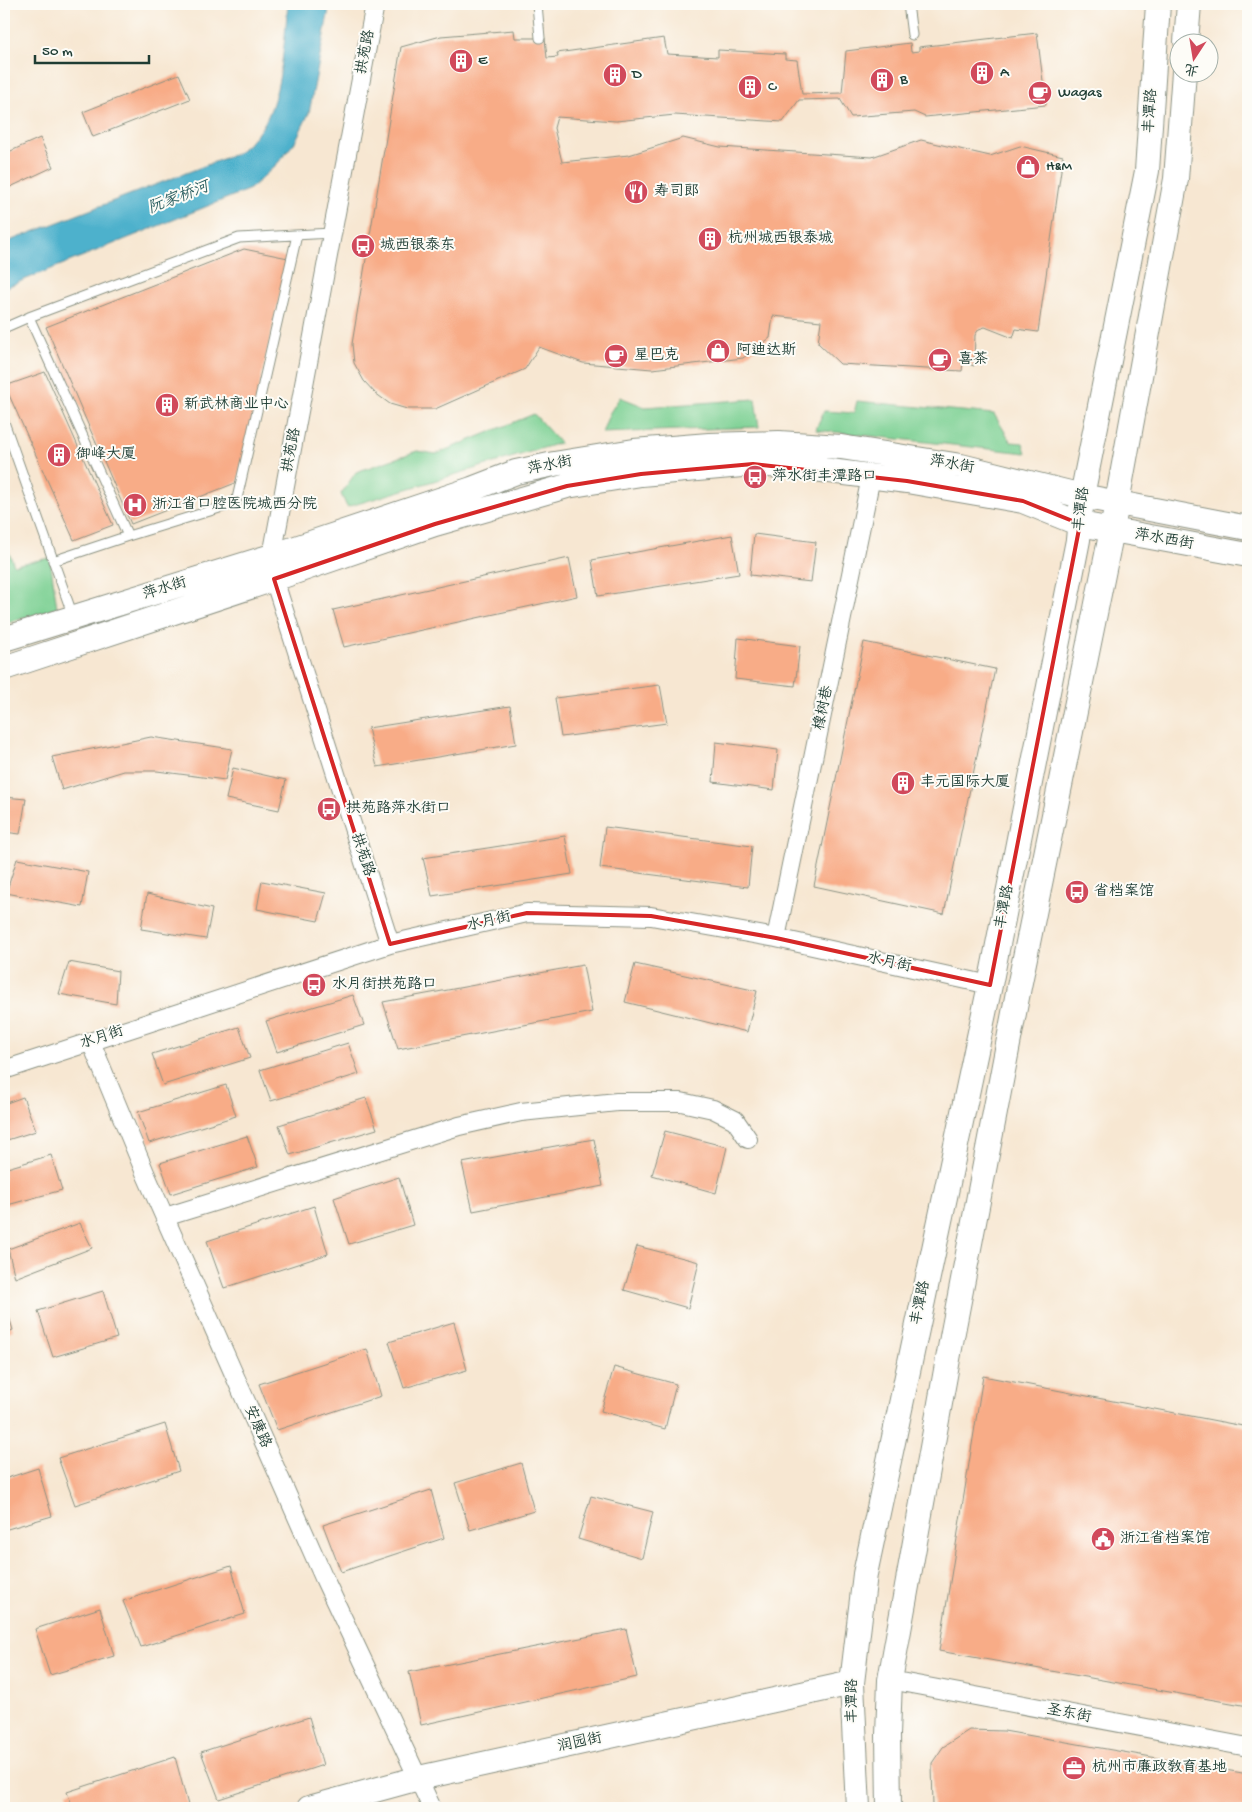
<svg xmlns="http://www.w3.org/2000/svg" width="1252" height="1812" viewBox="0 0 1252 1812" font-family="'Gochi Hand','LXGW WenKai TC',sans-serif">
  <rect width="100%" height="100%" fill="#fdfcf7"/>
  <filter id="ink" filterUnits="userSpaceOnUse"><feTurbulence type="fractalNoise" baseFrequency=".02" numOctaves="2"/><feDisplacementMap in="SourceGraphic" scale="10" xChannelSelector="R" yChannelSelector="G"/><feConvolveMatrix kernelMatrix="1 2 1 2 8 2 1 2 1" color-interpolation-filters="sRGB"/></filter>
  <filter id="wash" filterUnits="userSpaceOnUse"><feTurbulence type="fractalNoise" baseFrequency=".0096" numOctaves="4" result="noise"/><feDisplacementMap in="SourceGraphic" scale="20" xChannelSelector="R" yChannelSelector="G"/><feGaussianBlur stdDeviation="1.12" result="paint"/><feColorMatrix in="noise" values="0 0 0 0 0 0 0 0 0 0 0 0 0 0 0 0 0 1.4 0 .05"/><feComposite in="paint" operator="in"/></filter>
  <g filter="url(#wash)">
    <rect width="100%" height="100%" fill="#f7e7d2"/>
    <!-- green -->
    <path fill="#7cd093" stroke="#4e8664" d="M620 397 645 407 755 399 759 427 602 433 609 414Z
      M857 401 994 414 1011 442 1023 443 1026 453 816 430 818 424 824 411 854 413Z
      M534 414 560 443 347 507 341 494 356 472 417 451 436 454Z
      M4 545H6L14 565 50 558 57 608 4 624Z"/>
    <!-- water -->
    <path fill="#4db1cc" stroke="#367780" d="M288 4H330L309 113 295 142 277 164 250 189 4 288V243L238 153C244 147 252 141 257 134 282 105 284 41 288 4Z"/>
    <g id="blocks">
      <!-- building -->
      <path fill="#f8ac87" d="M514 30 515 38H545L547 58 558 57 557 53 664 38 667 54 718 57V50L785 54V59L797 60 802 94 842 93 846 51 910 43 911 52 919 51V47L1037 33 1046 105 925 117 914 112 851 117 840 99 799 100 783 122 675 115 616 121 557 117 554 128 562 162 629 155 683 138 720 147 872 157 921 140 990 156 1020 146 1063 156 1038 332 1016 329 1013 338 985 327 979 329 975 335 974 366 963 362 962 371 840 364 818 343 821 321 773 316 770 338 743 358 652 369 583 363 539 347 525 369 435 409H407L390 404 375 393 364 381 354 363 352 344 401 47 441 36Z
        M179 74 190 99 93 137 83 112Z
        M40 138 53 167 4 190V154Z
        M244 249 288 258 238 482 131 524 46 327Z
        M45 372 113 525 74 540 5 386Z
        M754 534 816 542 811 582 750 575Z
        M732 535 739 574 598 596 592 560Z
        M569 558 577 596 344 647 333 610Z
        M738 638 800 646 795 686 735 679Z
        M864 642 995 669 944 914 814 886Z
        M660 685 667 723 561 737 555 698Z
        M510 706 516 744 377 767 368 728Z
        M151 737 232 749 225 780 157 771H124L62 790 52 757Z
        M716 742 778 750 774 790 713 782Z
        M233 768 286 780 279 810 226 799Z
        M4 797 26 799 20 834 4 832Z
        M605 827 752 846 748 887 600 868Z
        M565 836 572 874 432 896 423 858Z
        M17 859 88 872 82 907 6 893Z
        M262 881 326 893 318 921 257 909Z
        M147 894 212 909 206 939 141 929Z
        M69 962 118 971 116 1004 59 994Z
        M635 964 757 991 747 1032 625 1002Z
        M583 965 592 1012 398 1049 383 1002Z
        M353 995 364 1025 277 1052 266 1021Z
        M239 1027 250 1058 163 1085 152 1054Z
        M348 1043 359 1074 271 1101 260 1070Z
        M226 1085 236 1116 149 1143 138 1112Z
        M23 1097 36 1131 4 1141V1104Z
        M366 1098 377 1129 290 1155 279 1125Z
        M665 1131 727 1147 716 1193 652 1175Z
        M247 1136 258 1167 171 1194 160 1163Z
        M594 1139 603 1186 473 1211 462 1163Z
        M51 1155 62 1190 4 1206V1169Z
        M399 1177 413 1225 349 1244 334 1198Z
        M314 1206 328 1254 224 1288 207 1241Z
        M80 1223 92 1248 15 1278 8 1249Z
        M637 1246 699 1262 688 1308 624 1290Z
        M103 1291 117 1338 53 1357 38 1311Z
        M4 1300 13 1330 4 1334Z
        M454 1322 467 1370 404 1388 389 1342Z
        M367 1349 381 1396 277 1430 259 1384Z
        M614 1367 676 1384 665 1429 601 1411Z
        M983 1376 1248 1427V1706L939 1651Z
        M165 1424 179 1471 75 1505 58 1458Z
        M521 1463 534 1511 470 1530 455 1483Z
        M38 1468 52 1516 4 1530V1479Z
        M431 1490 444 1538 341 1572 323 1525Z
        M591 1496 653 1512 642 1558 578 1539Z
        M231 1566 245 1614 141 1647 123 1601Z
        M100 1608 114 1656 50 1675 35 1629Z
        M626 1629 637 1677 421 1725 409 1672Z
        M309 1717 323 1765 219 1799 201 1752Z
        M969 1730 1004 1731 1248 1774V1808H933L932 1763 943 1747Z
        M175 1757 188 1805 177 1808H73L67 1792Z"/>
    </g>
  </g>
  <g filter="url(#ink)">
    <use href="#blocks" fill-opacity="0" stroke="#8b9283" stroke-width="1"/>
    <g fill="none" stroke-linecap="round" stroke-linejoin="round">
      <!-- lane casing -->
      <g stroke="#8b9283" stroke-width="11">
        <path id="lane" d="M537 4 540 38
          M908 4 912 35
          M297 235 236 503 128 536 29 317 239 238 332 233
          M4 328 29 317
          M4 422 73 616
          M53 561 128 536"/>
      </g>
      <!-- street casing -->
      <g stroke="#8b9283" stroke-width="20">
        <path id="street" d="M375 4 272 556 274 579 390 944
          M776 938 871 477
          M91 1042 146 1175 324 1578 432 1808
          M4 1070 390 944 527 913 651 916 776 938 990 985
          M165 1217 459 1126 521 1112 617 1102H681L713 1109 735 1120 748 1139
          M890 1680 1248 1747"/>
      </g>
      <!-- secondary casing -->
      <g stroke="#8b9283" stroke-width="26">
        <path id="secondary" d="M1186 42 1189 4
          M4 639 272 556 472 489 516 472 554 464 634 451 709 445 779 443 841 447 961 466 1082 496 1248 528
          M4 668 274 579 435 524 567 486 641 474 753 464 799 467 907 481 1023 501 1080 524 1248 555
          M309 1808 419 1778 852 1683
          M858 1808 852 1683 865 1574 990 985 1078 540 1082 496 1147 171 1158 4
          M889 1808 888 1735 890 1680 952 1337 1019 987 1112 530 1176 179 1184 72"/>
      </g>
      <!-- lane -->
      <use href="#lane" stroke="#fff" stroke-width="9"/>
      <!-- street -->
      <use href="#street" stroke="#fff" stroke-width="18"/>
      <!-- secondary -->
      <use href="#secondary" stroke="#fff" stroke-width="24"/>
    </g>
  </g>
  <!-- marked area -->
  <path fill="none" stroke="#d62828" stroke-width="4" stroke-linejoin="round" d="M753 464 907 481 1023 501 1080 524 990 985 776 938 651 916 527 913 390 944 274 579 435 524 567 486 641 474Z"/>
  <!-- icons -->
  <defs>
    <g id="building-disc" transform="scale(1.25)"><circle r="9.5" fill="#d1495b" stroke="#fdfcf7"/><path d="M-4-6H4V6H1V3H-1V6H-4ZM-2.5-4.3h1.7v1.8h-1.7ZM.8-4.3h1.7v1.8H.8ZM-2.5-1h1.7V.8h-1.7ZM.8-1h1.7V.8H.8Z" fill="#fff"/></g>
    <g id="cafe-disc" transform="scale(1.25)"><circle r="9.5" fill="#d1495b" stroke="#fdfcf7"/><path d="M-5.5-4.5H6V0H3Q3 3.5 0 3.5H-2.5Q-5.5 3.5-5.5 0ZM3-3.2v2h1.7v-2ZM-6 4.5H4V6H-6Z" fill="#fff"/></g>
    <g id="shop-disc" transform="scale(1.25)"><circle r="9.5" fill="#d1495b" stroke="#fdfcf7"/><path d="M-5-2.5h2.3a2.7 3.5 0 0 1 5.4 0H5L5.5 6h-11ZM-1.5-2.5h3a1.5 2.3 0 0 0-3 0Z" fill="#fff"/></g>
    <g id="restaurant-disc" transform="scale(1.25)"><circle r="9.5" fill="#d1495b" stroke="#fdfcf7"/><path d="M-5-6h1v4h1v-4h1v4h1v-4h1v5L-1.5 .5V6h-2V.5L-5-1ZM5-6V6H3V1.5H1.5Q1.5-4 5-6Z" fill="#fff"/></g>
    <g id="bus-disc" transform="scale(1.25)"><circle r="9.5" fill="#d1495b" stroke="#fdfcf7"/><path d="M-5-6H5V4H4V6H2V4H-2V6H-4V4H-5ZM-3.5-4V0h7V-4ZM-3.5 1.2v1.5H-2V1.2ZM2 1.2v1.5H3.5V1.2Z" fill="#fff"/></g>
    <g id="hospital-disc" transform="scale(1.25)"><circle r="9.5" fill="#d1495b" stroke="#fdfcf7"/><path d="M-5-5h3v3.5h4V-5h3V5h-3V1.5h-4V5h-3Z" fill="#fff"/></g>
    <g id="civic-disc" transform="scale(1.25)"><circle r="9.5" fill="#d1495b" stroke="#fdfcf7"/><path d="M-.6-6.5H3V-4.5H.6V-3L4-1V1h2V6H-6V1h2V-1L-.6-3ZM-1.2 2.5V6h2.4V2.5Z" fill="#fff"/></g>
    <g id="office-disc" transform="scale(1.25)"><circle r="9.5" fill="#d1495b" stroke="#fdfcf7"/><path d="M-6-3h4V-5.5h4V-3h4V5H-6ZM-1-4.5V-3h2v-1.5ZM-6 0V1H6V0Z" fill="#fff"/></g>
  </defs>
  <g fill-rule="evenodd">
    <use href="#building-disc" x="461" y="61"/>
    <use href="#building-disc" x="982" y="73"/>
    <use href="#building-disc" x="615" y="75"/>
    <use href="#building-disc" x="882" y="80"/>
    <use href="#building-disc" x="750" y="87"/>
    <use href="#cafe-disc" x="1040" y="93"/>
    <use href="#shop-disc" x="1028" y="167"/>
    <use href="#restaurant-disc" x="636" y="192"/>
    <use href="#building-disc" x="710" y="239"/>
    <use href="#bus-disc" x="363" y="246"/>
    <use href="#shop-disc" x="718" y="351"/>
    <use href="#cafe-disc" x="616" y="356"/>
    <use href="#cafe-disc" x="940" y="360"/>
    <use href="#building-disc" x="167" y="405"/>
    <use href="#building-disc" x="59" y="455"/>
    <use href="#bus-disc" x="755" y="477"/>
    <use href="#hospital-disc" x="135" y="505"/>
    <use href="#building-disc" x="903" y="783"/>
    <use href="#bus-disc" x="329" y="809"/>
    <use href="#bus-disc" x="1077" y="892"/>
    <use href="#bus-disc" x="314" y="985"/>
    <use href="#civic-disc" x="1103" y="1539"/>
    <use href="#office-disc" x="1074" y="1768"/>
  </g>
  <g text-anchor="middle" dominant-baseline="central" stroke-width="4" stroke-linejoin="round" paint-order="stroke">
    <!-- street labels -->
    <g font-size="15" fill="#1f3d34" stroke="#fdfcf7">
      <text transform="translate(366 52) rotate(-79)">拱苑路</text>
      <text transform="translate(1151 111) rotate(-86)">丰潭路</text>
      <text transform="translate(292 450) rotate(-79)">拱苑路</text>
      <text transform="translate(952 465) rotate(10)">萍水街</text>
      <text transform="translate(550 466) rotate(-11)">萍水街</text>
      <text transform="translate(1082 509) rotate(-83)">丰潭路</text>
      <text transform="translate(1164 540) rotate(10)">萍水西街</text>
      <text transform="translate(165 589) rotate(-17)">萍水街</text>
      <text transform="translate(824 708) rotate(-78)">橡树巷</text>
      <text transform="translate(362 855) rotate(72)">拱苑路</text>
      <text transform="translate(1005 907) rotate(-79)">丰潭路</text>
      <text transform="translate(489 922) rotate(-13)">水月街</text>
      <text transform="translate(889 963) rotate(12)">水月街</text>
      <text transform="translate(102 1038) rotate(-18)">水月街</text>
      <text transform="translate(921 1303) rotate(-78)">丰潭路</text>
      <text transform="translate(257 1427) rotate(66)">安康路</text>
      <text transform="translate(853 1701) rotate(-90)">丰潭路</text>
      <text transform="translate(1069 1714) rotate(11)">圣东街</text>
      <text transform="translate(580 1743) rotate(-12)">润园街</text>
    </g>
    <!-- poi labels -->
    <g font-size="15" fill="#1f3d34" stroke="#fdfcf7" text-anchor="start">
      <text x="478" y="61">E</text>
      <text x="1000" y="73">A</text>
      <text x="632" y="75">D</text>
      <text x="900" y="80">B</text>
      <text x="768" y="87">C</text>
      <text x="1058" y="93">Wagas</text>
      <text x="1046" y="167">H&amp;M</text>
      <text x="654" y="192">寿司郎</text>
      <text x="728" y="239">杭州城西银泰城</text>
      <text x="380" y="246">城西银泰东</text>
      <text x="736" y="351">阿迪达斯</text>
      <text x="634" y="356">星巴克</text>
      <text x="958" y="360">喜茶</text>
      <text x="184" y="405">新武林商业中心</text>
      <text x="76" y="455">御峰大厦</text>
      <text x="772" y="477">萍水街丰潭路口</text>
      <text x="152" y="505">浙江省口腔医院城西分院</text>
      <text x="920" y="783">丰元国际大厦</text>
      <text x="346" y="809">拱苑路萍水街口</text>
      <text x="1094" y="892">省档案馆</text>
      <text x="332" y="985">水月街拱苑路口</text>
      <text x="1120" y="1539">浙江省档案馆</text>
      <text x="1092" y="1768">杭州市廉政教育基地</text>
    </g>
    <!-- water labels -->
    <g font-size="16" font-style="italic" fill="#2d6062" stroke="#fdfcf7">
      <text transform="translate(179 199) rotate(-21)">阮家桥河</text>
    </g>
  </g>
  <!-- margin -->
  <rect width="1252" height="1812" fill="none" stroke="#fdfcf7" stroke-width="20"/>
  <!-- north arrow -->
  <g transform="translate(1194 58) rotate(192)"><circle r="24" fill="#fdfcf7" stroke="#a4b0a9"/>
  <path d="M0-4L9 19L0 12L-9 19Z" fill="#d1495b"/>
  <text y="-8" font-size="14" font-weight="bold" text-anchor="middle" fill="#1f3d34">北</text>
  </g>
  <!-- scale -->
  <path d="M35 55v8h114v-8" fill="none" stroke="#1f3d34" stroke-width="2.5"/>
  <text x="42" y="55" font-size="15" fill="#1f3d34" stroke="#fdfcf7" stroke-width="4" paint-order="stroke">50 m</text>
</svg>
